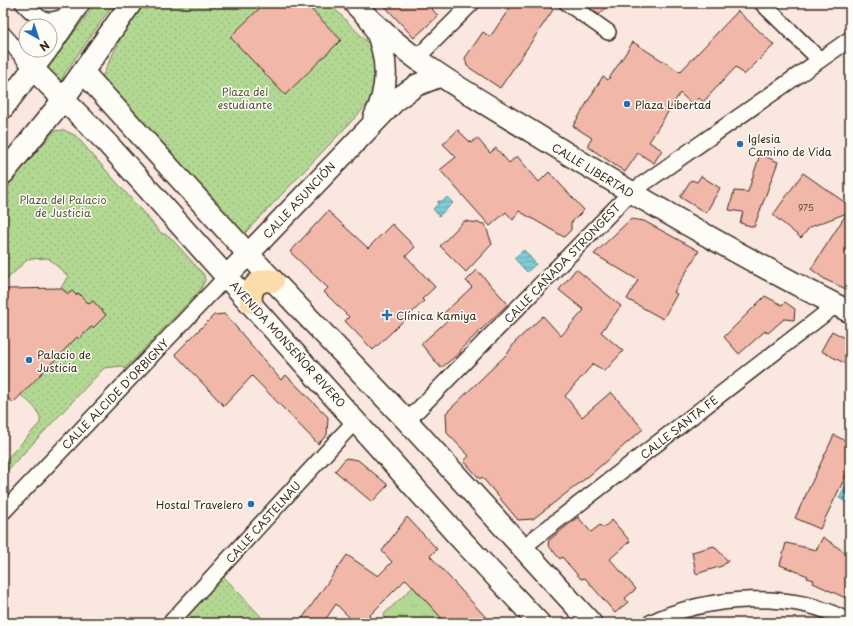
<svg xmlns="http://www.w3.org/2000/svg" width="853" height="626" viewBox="0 0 853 626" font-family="'Playpen Sans',sans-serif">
  <defs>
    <pattern id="grass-tufts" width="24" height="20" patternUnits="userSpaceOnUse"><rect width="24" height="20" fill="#b3d893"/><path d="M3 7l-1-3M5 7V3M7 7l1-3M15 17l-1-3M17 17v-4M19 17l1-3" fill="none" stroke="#9bba7e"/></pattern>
    <pattern id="park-dots" width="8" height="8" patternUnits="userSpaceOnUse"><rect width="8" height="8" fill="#b3d893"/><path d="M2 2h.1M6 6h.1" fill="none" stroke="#9bba7e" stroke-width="1.8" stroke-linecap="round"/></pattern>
    <pattern id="water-rules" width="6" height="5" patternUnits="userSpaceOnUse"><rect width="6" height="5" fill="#7cccd5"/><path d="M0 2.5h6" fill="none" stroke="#6cafb6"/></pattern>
  </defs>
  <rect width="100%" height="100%" fill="#f9e7e0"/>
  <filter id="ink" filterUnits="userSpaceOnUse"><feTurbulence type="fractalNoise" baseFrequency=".025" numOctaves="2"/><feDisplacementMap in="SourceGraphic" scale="8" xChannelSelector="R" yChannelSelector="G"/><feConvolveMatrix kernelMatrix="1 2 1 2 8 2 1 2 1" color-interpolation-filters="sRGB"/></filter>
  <g filter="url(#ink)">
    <!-- grass -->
    <path fill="url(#grass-tufts)" stroke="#778158" d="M413 587 446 623H385L384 614Z"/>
    <!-- park -->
    <path fill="url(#park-dots)" stroke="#778158" d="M96 3H114L65 73 58 90 44 72Z
      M140 3H329L372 47 378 74 372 96 367 105 243 235 102 77 130 18Z
      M64 130 76 136 161 233 169 236 204 275 205 280 201 289 125 369 122 366 104 368 3 475V463L40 423C42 412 29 401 20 395L77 337 79 338 91 327 93 328 106 315 93 301 89 304 79 293 76 295 72 291 68 294 61 288 68 276 48 258 28 259 3 283V191L54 131Z
      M223 576 267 623H181Z"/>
    <!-- water -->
    <path fill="url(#water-rules)" stroke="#628b8c" d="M447 197 453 203 439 216 433 209 438 204V201H443Z
      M524 250 536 264 527 272 514 258Z
      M845 487 850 489V504L839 498Z"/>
    <!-- building -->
    <path fill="#f1b7a9" stroke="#3b2a1e" d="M265 3H305L341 40 285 95 230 37Z
      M382 3H427L438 16 414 38Z
      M513 3H543L553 10 500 88 467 66 465 58 483 32 490 37Z
      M583 3H610L599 15Z
      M738 11 774 45 744 75 736 67 703 102 699 98 692 104 680 93 649 142 662 150 654 163 638 153 625 172 587 146 592 138 573 126 603 76 608 80 633 42 680 72Z
      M458 130 471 143 477 138 490 153 496 148 509 163 517 156 539 182 549 172 584 210 571 223V230L564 237 519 211 513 220 506 212 490 226 440 170 456 157 443 144Z
      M760 154 778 162 754 227 740 223 743 212 729 210 734 191 748 192Z
      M803 173 850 206V281L846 289 826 280 811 269 847 213 810 227 801 238 773 215Z
      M701 176 720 188 706 213 680 197 691 180 697 182Z
      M328 211 368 248 392 224 415 247 406 256 435 287 422 299 424 301 373 350 345 321 349 317 324 292 328 288 290 252Z
      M631 219 644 221 699 251 674 292 677 294 663 319 627 299 638 280 594 254Z
      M464 221 485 224 492 244 466 272 440 246Z
      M576 269 621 306 601 332 623 351 605 371 593 364 565 396 582 417 611 392 643 429 590 475 533 519 518 520 482 477 480 479 464 461 469 456 447 433 446 413 508 353 515 342 543 316 561 336 584 310 559 290Z
      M477 270 508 304 460 350 461 352 441 368 421 344 449 319 444 313 472 287 466 281Z
      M61 288 68 294 72 291 76 295 78 293 89 304 93 301 106 315 93 328 91 327 79 339 77 337 13 403 3 392V293L8 289Z
      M765 296 782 305 785 302 795 309 794 320 784 319 768 333 765 331 739 354 724 337Z
      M225 314 281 380 286 375 328 417 327 435 318 444 252 376 224 406 175 354 214 315Z
      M832 331 850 341V366L821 351Z
      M834 435 850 443V467L820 529 795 518Z
      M346 458 358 460 388 485 372 502 335 471Z
      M407 517 437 549 430 556 491 623H446L406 579 362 623H355L336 604 323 623H299L347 555 378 576 392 562 382 551Z
      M578 517 591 532 600 525 603 528 612 520 630 541 610 559 636 589 625 598 628 602 615 613 585 578 581 579 562 557 560 559 548 545 549 540Z
      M823 537 850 556V600L813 583 814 580 807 578 808 576 780 565 786 543 816 550Z
      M714 546 728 561 722 566 696 574 692 552Z"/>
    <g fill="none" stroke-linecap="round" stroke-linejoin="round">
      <!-- street casing -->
      <g stroke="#3b2a1e" stroke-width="18">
        <path id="street" d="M23 3C40 22 51 26 73 11
          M567 3 608 32
          M762 3 820 60
          M3 34 33 69
          M416 59 472 3
          M407 421 630 193 850 39
          M3 512 227 276
          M522 548 836 305
          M170 623 356 420
          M650 623C702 596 800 588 850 623"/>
      </g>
      <!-- secondary casing -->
      <g stroke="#3b2a1e" stroke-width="24">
        <path id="secondary" d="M354 3C404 58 469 94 532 132 635 196 741 257 850 312
          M374 26C388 56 390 87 374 118
          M50 46 79 3
          M33 69 107 143 457 535 539 623
          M83 72 248 254 407 421 591 623
          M3 108 47 50
          M3 174 63 100 131 3
          M227 276 397 99 417 85 440 76"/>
      </g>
      <!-- primary casing -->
      <g stroke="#3b2a1e" stroke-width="25">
        <path id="primary" d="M251 302C249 287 259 278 273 281"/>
      </g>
      <!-- street -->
      <use href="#street" stroke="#fdfcf7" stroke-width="15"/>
      <!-- secondary -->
      <use href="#secondary" stroke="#fdfcf7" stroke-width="21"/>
      <!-- primary -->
      <use href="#primary" stroke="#fddcac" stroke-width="22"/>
    </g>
  </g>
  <!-- markers -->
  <g fill="#1f6fb2" stroke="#fdfcf7" stroke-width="1.5">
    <circle cx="627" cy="104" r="4"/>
    <circle cx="740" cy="144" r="4"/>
    <path d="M385 309h4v4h4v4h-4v4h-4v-4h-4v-4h4z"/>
    <circle cx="29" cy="360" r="4"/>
    <circle cx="251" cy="504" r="4"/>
  </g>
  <g text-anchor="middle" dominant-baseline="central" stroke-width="3" stroke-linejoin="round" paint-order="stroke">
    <!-- number labels -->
    <g font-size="9" fill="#684d41">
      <text x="806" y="207">975</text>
    </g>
    <!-- park labels -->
    <g font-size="11" fill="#59563b" stroke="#fdfcf7">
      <text x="245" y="91">Plaza del<tspan x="245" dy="13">estudiante</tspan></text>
      <text x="63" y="199">Plaza del Palacio<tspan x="63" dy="13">de Justicia</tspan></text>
    </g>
    <!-- poi labels -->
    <g font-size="11" fill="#3b2a1e" stroke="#fdfcf7" text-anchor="start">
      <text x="635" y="104">Plaza Libertad</text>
      <text x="748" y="138">Iglesia<tspan x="748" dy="13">Camino de Vida</tspan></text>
      <text x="396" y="315">Clínica Kamiya</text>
      <text x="37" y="354">Palacio de<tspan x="37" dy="13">Justicia</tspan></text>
      <text x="243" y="504" text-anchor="end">Hostal Travelero</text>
    </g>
    <!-- street labels -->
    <g font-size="11" fill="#3b2a1e" stroke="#fdfcf7">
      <text transform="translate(593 170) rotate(31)">CALLE LIBERTAD</text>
      <text transform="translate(299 200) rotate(-47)">CALLE ASUNCIÓN</text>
      <text transform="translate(562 263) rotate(-46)">CALLE CAÑADA STRONGEST</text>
      <text transform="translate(288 344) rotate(48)">AVENIDA MONSEÑOR RIVERO</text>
      <text transform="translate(115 394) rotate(-46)">CALLE ALCIDE D'ORBIGNY</text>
      <text transform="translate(679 427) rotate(-38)">CALLE SANTA FE</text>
      <text transform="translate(263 522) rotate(-48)">CALLE CASTELNAU</text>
    </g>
  </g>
  <!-- margin -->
  <rect width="853" height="626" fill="none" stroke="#fdfcf7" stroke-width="16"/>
  <rect x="8" y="8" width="837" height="610" fill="none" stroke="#3b2a1e" stroke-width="1.5" filter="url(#ink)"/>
  <!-- north arrow -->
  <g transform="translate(38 38) rotate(141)"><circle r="19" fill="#fdfcf7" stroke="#afa8a0"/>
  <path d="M0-3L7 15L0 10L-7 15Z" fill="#1f6fb2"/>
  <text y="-6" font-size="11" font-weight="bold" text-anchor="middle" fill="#3b2a1e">N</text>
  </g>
</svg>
